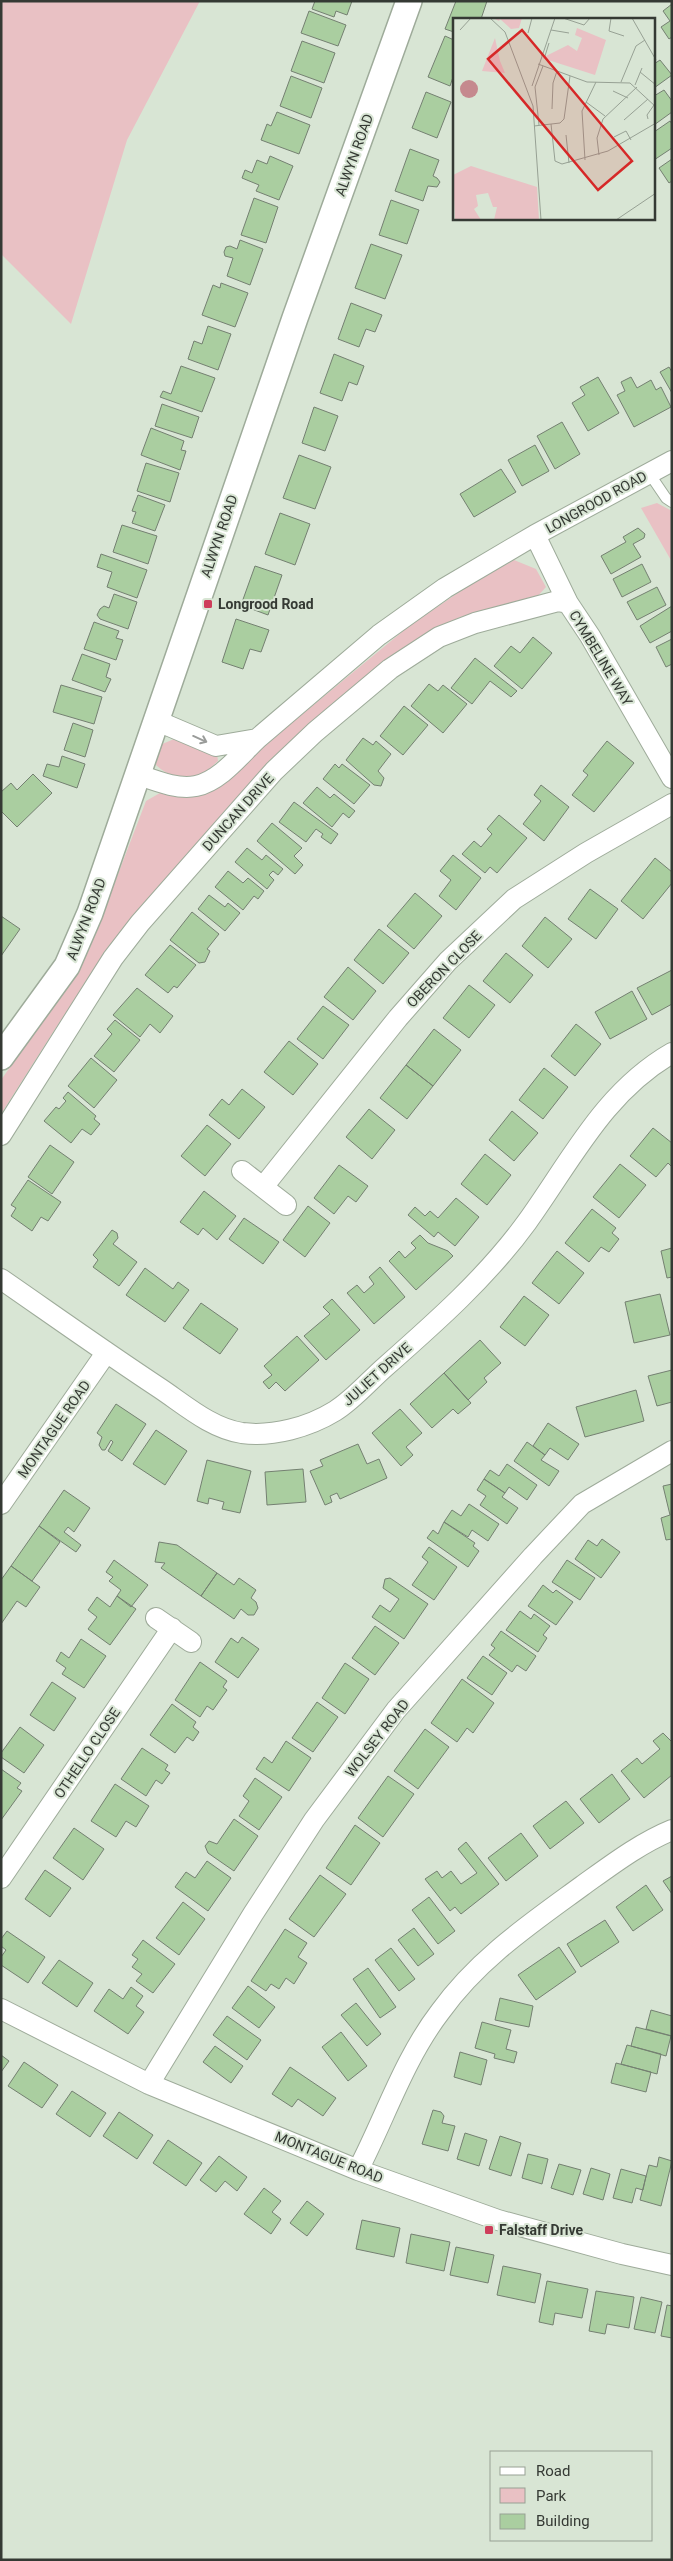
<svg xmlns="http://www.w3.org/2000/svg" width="673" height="2561" viewBox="0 0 673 2561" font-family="Roboto,sans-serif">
  <rect width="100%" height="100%" fill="#d8e5d4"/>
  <!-- green -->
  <path fill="#e9c1c4" d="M1 1H200L127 140 71 324 1 254Z
    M657 503 672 511V562L641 508Z
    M514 560 536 569 546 587 536 598 460 617 405 648 255 778 128 923 57 1026 1 1114V1080L60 996 89 950 146 801 160 793 176 794 219 783 408 627 468 586Z
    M174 739 217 754 218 761C213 765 208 771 202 774 187 784 165 775 154 763L160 745Z"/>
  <!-- building -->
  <path fill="#aacea0" stroke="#748071" d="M315 1H352L347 15 336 11 334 17 312 9Z
    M456 1H487L481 19H454V32L445 29Z
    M672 4V37L669 39 661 27 670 21 663 11Z
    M309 11 346 25 338 46 301 33Z
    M445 36 454 40V74L450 86 428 77Z
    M302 41 335 53 324 83 291 71Z
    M660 60 672 75 654 88V64Z
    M291 76 322 88 311 118 280 106Z
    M664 90 672 101V112L654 125V96Z
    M426 92 451 102 437 138 412 128Z
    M277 112 310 125 299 154 261 140 267 124 271 126Z
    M670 121 672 124V148L654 160V132Z
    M410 149 439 160 433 176 437 178 440 182 437 187 428 186 423 201 395 191Z
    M270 156 293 166 279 200 256 191 259 185 242 178 245 170 252 173 257 160 267 164Z
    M672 159V181L669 183 659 168Z
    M254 198 278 207 266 243 241 235Z
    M391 200 419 210 407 244 379 235Z
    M240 240 263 249 250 285 227 276 233 258 225 256 224 252 226 247 230 246 237 249Z
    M371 244 402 255 385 299 355 288Z
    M221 283 248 293 235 327 202 315 213 285 220 288Z
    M351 303 382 315 375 332 366 329 359 347 338 339Z
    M208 326 231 334 218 370 188 359 194 341 202 344Z
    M334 354 364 366 357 385 349 382 342 401 320 393Z
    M181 366 215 378 202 412 160 397 163 391 171 394Z
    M669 367 672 372V393L660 372Z
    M598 377 619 413 588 431 572 403 585 395 580 387Z
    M631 377 637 388 651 380 656 390 661 387 671 407 634 427 617 395 625 391 621 382Z
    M162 404 199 417 192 438 155 426Z
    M314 407 338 416 325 451 302 443Z
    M562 422 580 454 555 469 537 436Z
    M151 428 184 441 181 450 186 451 180 470 141 455Z
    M535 445 549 471 522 486 508 460Z
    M299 455 331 467 315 509 283 498Z
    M146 463 179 473 170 502 137 491Z
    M501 469 516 492 474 517 460 494Z
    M138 495 165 505 155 531 132 523 136 512 132 511Z
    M280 513 310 524 295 565 265 554Z
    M122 525 157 536 148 564 113 552Z
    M638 528 645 534 644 538 633 544 641 557 611 574 601 556 626 542 623 537Z
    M101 554 147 570 137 598 107 587 112 572 97 567Z
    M642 564 651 582 622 597 613 579Z
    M255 566 282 575 268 615 241 605Z
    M657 587 666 605 637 620 627 602Z
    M114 594 137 602 128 629 100 619 97 615 100 609 104 606 109 608Z
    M672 606V631L650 643 640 626Z
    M236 619 269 630 261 652 250 649 243 669 222 662Z
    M94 622 119 631 116 638 123 640 116 660 84 649Z
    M533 637 552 653 522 689 494 666 511 646 520 653Z
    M672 639V664L666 667 656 647Z
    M82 654 110 664 106 677 111 679 105 692 72 680Z
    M475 658 517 691 511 697 490 681 472 704 451 688Z
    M429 684 438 691 443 685 467 704 443 733 411 706Z
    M61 685 102 697 94 724 53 712Z
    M404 706 428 725 403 755 380 736Z
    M73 723 93 730 85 757 64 750Z
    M363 738 373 745 376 741 391 754 378 771 384 778 381 786 374 785 346 760Z
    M607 741 634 763 594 812 572 795 588 775 583 771Z
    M62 756 85 764 77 788 43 776 47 764 59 767Z
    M335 764 339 768 342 764 370 785 354 804 323 779Z
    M33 774 52 793 17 827 1 811V792L11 783 17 790Z
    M541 785 569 807 544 841 523 824 541 801 534 795Z
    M317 787 330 798 334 794 355 811 349 818 343 813 332 827 303 803Z
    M294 802 338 834 331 844 321 837 323 834 316 829 306 842 279 822Z
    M499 815 527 838 497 873 490 867 485 873 462 854 474 841 481 847 492 834 487 829Z
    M272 823 302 848 294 856 303 865 295 874 257 841Z
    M247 848 262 860 266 855 283 869 278 875 273 871 269 875 274 880 267 889 235 862Z
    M453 855 481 878 456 910 439 896 451 880 440 871Z
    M655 858 672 872V883L643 919 621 901Z
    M228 871 243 883 248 878 264 891 258 899 254 896 243 910 215 887Z
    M590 889 618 909 596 939 568 919Z
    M415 893 442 916 414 949 387 926Z
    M209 895 225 907 228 903 240 913 225 931 198 909Z
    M192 912 219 934 207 949 210 951 205 962 199 963 170 940Z
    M1 916 20 929 1 956Z
    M545 917 572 939 548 968 522 946Z
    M379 929 409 953 383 984 354 960Z
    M170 945 196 965 177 988 174 986 168 993 145 975Z
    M506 953 533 975 510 1003 483 981Z
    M348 967 376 991 353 1020 324 997Z
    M672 970V1004L652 1015 637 988Z
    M469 985 495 1005 469 1038 443 1018Z
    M137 988 173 1016 160 1033 150 1024 140 1037 113 1015Z
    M632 991 647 1019 610 1039 595 1012Z
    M323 1006 349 1025 323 1059 297 1039Z
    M115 1020 140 1040 114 1072 94 1056 112 1034 107 1029Z
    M576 1024 601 1044 575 1076 551 1056Z
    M434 1029 461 1050 433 1086 406 1065Z
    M289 1041 318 1064 293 1095 264 1072Z
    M91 1058 117 1080 94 1108 68 1086Z
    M406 1065 433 1086 407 1119 380 1098Z
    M544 1068 568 1087 543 1119 519 1100Z
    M242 1089 265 1107 239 1139 209 1115 222 1099 229 1105Z
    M68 1092 96 1116 94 1119 100 1124 91 1135 82 1129 71 1143 44 1121 56 1107 59 1109 66 1101 63 1098Z
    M369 1109 395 1130 372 1159 346 1137Z
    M512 1111 538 1133 514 1161 489 1140Z
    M207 1125 231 1144 205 1176 181 1156Z
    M653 1128 672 1143V1167L668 1163 656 1177 630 1156Z
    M50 1145 74 1162 52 1194 28 1177Z
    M485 1154 511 1175 487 1205 461 1184Z
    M620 1164 646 1185 619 1218 593 1197Z
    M339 1165 368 1186 356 1202 348 1196 334 1214 314 1198Z
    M28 1180 61 1202 48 1221 41 1217 32 1231 11 1216 16 1208 11 1205Z
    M204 1191 236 1216 217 1240 203 1228 198 1235 180 1222Z
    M456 1198 479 1217 455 1246 438 1232 434 1237 408 1215 415 1207 425 1216 430 1211 438 1218Z
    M308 1206 330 1223 305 1257 283 1240Z
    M592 1209 616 1228 612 1233 619 1239 609 1252 601 1247 589 1262 565 1243Z
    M244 1218 279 1242 263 1264 229 1239Z
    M112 1230 117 1233 118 1238 113 1244 137 1262 119 1286 93 1267 98 1260 93 1255Z
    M420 1235 428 1243 448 1251 453 1256 416 1290 389 1261 399 1251 405 1258 416 1248 411 1243Z
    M672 1248V1277L667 1278 661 1251Z
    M557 1251 584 1273 559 1304 532 1283Z
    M380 1267 405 1297 374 1324 347 1293 357 1285 364 1293 374 1284 369 1277Z
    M145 1268 173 1289 178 1282 189 1290 165 1322 126 1295Z
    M660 1294 670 1335 634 1343 625 1302Z
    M524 1296 549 1315 525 1346 500 1327Z
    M332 1299 360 1330 326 1360 304 1336 330 1314 323 1307Z
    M201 1303 238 1329 220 1354 183 1328Z
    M297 1336 319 1360 285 1391 276 1382 269 1389 263 1382 272 1375 264 1366Z
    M480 1340 501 1363 484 1378 487 1382 468 1400 444 1373Z
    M672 1370V1402L657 1406 648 1376Z
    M444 1373 471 1403 458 1414 453 1409 432 1428 410 1404Z
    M636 1390 644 1421 585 1437 576 1407Z
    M116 1404 146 1424 122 1461 108 1451 113 1442 111 1440 105 1450H102L99 1445 102 1437 97 1433Z
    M400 1409 422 1433 406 1447 413 1455 401 1466 372 1433Z
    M548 1423 579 1444 568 1460 550 1448 545 1455 533 1446Z
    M156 1430 187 1451 165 1485 133 1464Z
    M527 1442 545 1455 541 1460 559 1471 549 1486 514 1461Z
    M358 1444 367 1464 379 1459 387 1478 340 1499 337 1493 330 1496 332 1502 325 1505 310 1471 323 1466 320 1460Z
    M207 1460 251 1471 240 1513 222 1509 224 1502 209 1498 208 1504 197 1501Z
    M507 1464 537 1485 527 1500 509 1487 505 1493 484 1479 490 1470 499 1476Z
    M303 1469 306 1502 267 1505 265 1472Z
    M484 1479 505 1493 502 1497 518 1508 507 1524 480 1505 486 1496 477 1490Z
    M672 1484V1539L666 1540 661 1518 670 1515 663 1486Z
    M64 1490 90 1508 74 1532 68 1527 64 1532 81 1545 76 1552 39 1526Z
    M469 1504 499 1524 488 1541 472 1530 468 1537 444 1522 452 1510 461 1516Z
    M444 1522 475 1543 473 1546 479 1551 468 1567 427 1538 433 1530 438 1534Z
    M39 1526 60 1542 32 1581 11 1566Z
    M602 1539 620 1552 601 1578 575 1559 588 1540 597 1546Z
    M159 1542 177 1545 217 1573 201 1596 161 1568 165 1563 155 1562Z
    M429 1547 457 1567 434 1600 412 1585 428 1562 422 1557Z
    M114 1560 148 1585 131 1607 117 1596 121 1590 109 1581 113 1577 106 1572Z
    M567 1560 595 1578 580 1600 552 1582Z
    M11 1566 40 1587 26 1607 17 1601 1 1624V1580Z
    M217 1573 234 1585 239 1578 256 1590 251 1598 256 1602 258 1608 254 1615H248L241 1609 234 1619 201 1596Z
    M390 1578 428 1604 404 1639 372 1617 380 1605 390 1612 399 1599 383 1588 385 1579Z
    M543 1585 553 1593 556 1590 573 1602 556 1625 528 1606Z
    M117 1596 136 1609 110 1645 88 1629 97 1617 88 1610 97 1597 110 1607Z
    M520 1611 531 1619 534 1614 550 1626 543 1635 547 1638 538 1652 506 1630Z
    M375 1626 399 1643 375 1675 352 1658Z
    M501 1631 536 1656 526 1671 517 1665 512 1672 489 1655 495 1648 491 1645Z
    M242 1637 259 1649 238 1678 215 1662 231 1638 238 1643Z
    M81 1639 106 1656 84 1688 62 1674 66 1668 56 1661 61 1652 69 1658Z
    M483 1656 507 1673 492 1695 467 1678Z
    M200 1662 227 1681 223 1687 227 1690 213 1710 207 1706 200 1717 175 1700Z
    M345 1663 369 1679 345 1714 322 1698Z
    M462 1679 494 1703 473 1733 467 1728 457 1742 431 1723Z
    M52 1682 76 1698 54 1731 30 1715Z
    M317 1702 338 1717 313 1752 292 1738Z
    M172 1704 196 1722 193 1727 199 1732 193 1741 187 1737 175 1753 150 1735Z
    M20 1727 44 1745 24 1773 1 1757V1753Z
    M425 1729 449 1747 418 1789 394 1771Z
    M663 1733 672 1742V1775L644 1798 621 1771 637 1758 642 1764 660 1749 653 1741Z
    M286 1741 311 1758 289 1791 256 1769 264 1757 272 1763Z
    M142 1748 168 1765 165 1770 170 1773 162 1784 156 1780 146 1796 121 1779Z
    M1 1769 21 1783 17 1788 22 1791 1 1820Z
    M612 1774 630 1799 599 1823 580 1799Z
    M388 1776 414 1794 383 1837 358 1818Z
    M255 1778 282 1797 259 1830 239 1816 249 1801 243 1796Z
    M115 1784 149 1806 136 1827 126 1821 116 1837 91 1821Z
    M566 1801 584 1823 550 1849 533 1826Z
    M234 1819 258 1836 234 1871 208 1853 205 1846 209 1841 217 1844Z
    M355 1825 380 1843 351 1885 326 1868Z
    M74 1828 104 1849 83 1880 53 1858Z
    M521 1833 538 1856 506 1881 488 1858Z
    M466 1842 499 1884 461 1914 455 1907 450 1911 425 1879 437 1871 442 1878 451 1871 461 1884 477 1873 458 1849Z
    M207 1861 231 1878 208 1911 175 1887 186 1872 195 1878Z
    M45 1870 71 1888 50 1917 25 1899Z
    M320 1875 346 1894 314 1937 289 1919Z
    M672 1876V1894L663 1881Z
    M646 1885 663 1910 633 1931 616 1907Z
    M429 1897 455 1931 438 1944 412 1910Z
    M183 1902 205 1919 179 1955 156 1938Z
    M605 1920 619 1942 581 1967 567 1944Z
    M414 1928 434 1954 418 1966 398 1940Z
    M285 1929 307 1943 298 1957 307 1963 294 1984 286 1978 279 1989 271 1984 266 1991 251 1981Z
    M7 1931 45 1957 28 1983 1 1965V1957L6 1950 1 1946V1939Z
    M143 1940 175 1964 153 1993 136 1981 142 1974 132 1967 138 1959 132 1955Z
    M559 1947 576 1972 536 2000 518 1975Z
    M391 1948 415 1979 399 1991 375 1960Z
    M59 1960 93 1983 77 2007 42 1983Z
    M368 1968 396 2007 380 2018 353 1979Z
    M248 1986 275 2007 259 2028 232 2008Z
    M131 1987 143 1996 136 2006 144 2012 128 2034 94 2011 109 1989 123 1999Z
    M500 1998 533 2006 529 2027 495 2020Z
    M356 2003 381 2034 367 2046 341 2015Z
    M651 2010 672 2016V2036L646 2029Z
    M227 2016 261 2040 247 2060 213 2035Z
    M482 2022 511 2030 506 2049 517 2052 514 2063 494 2058 495 2054 475 2048Z
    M636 2027 671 2036 666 2056 631 2046Z
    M341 2032 367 2066 348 2081 322 2047Z
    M627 2045 661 2054 657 2074 621 2064Z
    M215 2046 243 2066 231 2083 203 2062Z
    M460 2052 487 2060 481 2085 454 2077Z
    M1 2055 9 2061 1 2072Z
    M24 2062 58 2085 42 2108 8 2086Z
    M616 2063 651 2072 646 2092 611 2083Z
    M290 2067 336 2098 323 2116 298 2099 292 2107 272 2094Z
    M72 2091 106 2113 90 2137 56 2114Z
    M433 2110 441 2112 444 2116 442 2123 455 2126 448 2151 422 2144Z
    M119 2112 153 2135 137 2159 103 2136Z
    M465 2133 487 2140 479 2166 457 2159Z
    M500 2136 521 2143 511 2176 489 2169Z
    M168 2140 202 2163 186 2186 153 2163Z
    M528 2154 548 2159 542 2184 522 2178Z
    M219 2156 247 2177 237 2191 225 2181 216 2192 200 2180Z
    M659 2157 672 2161 661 2206 640 2200 649 2165 657 2167Z
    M559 2164 581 2170 573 2195 551 2188Z
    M591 2168 610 2174 603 2200 583 2194Z
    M621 2169 646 2176 643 2190 636 2188 632 2203 613 2198Z
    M264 2188 281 2201 272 2212 281 2219 271 2234 244 2214Z
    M307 2201 324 2214 307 2236 290 2223Z
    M362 2220 400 2228 394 2257 356 2249Z
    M411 2234 450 2242 444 2271 406 2263Z
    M456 2247 494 2255 488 2283 450 2275Z
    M503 2266 541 2274 535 2303 497 2295Z
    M547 2281 588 2289 582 2318 555 2313 553 2325 539 2322Z
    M596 2291 634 2297 629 2328 607 2324 605 2334 589 2331Z
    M641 2297 662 2302 655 2333 634 2329Z
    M667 2305 672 2306V2338L661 2336Z"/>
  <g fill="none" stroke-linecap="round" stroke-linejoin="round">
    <!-- service casing -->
    <g stroke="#9eab9a" stroke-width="12">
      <path id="service" d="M649 473 666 498 672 502"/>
    </g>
    <!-- minor casing -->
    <g stroke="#9eab9a" stroke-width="22">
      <path id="minor" d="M535 535 568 603 590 636 672 778
        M257 739 379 635 445 588 535 535 672 461
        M136 774C154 780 177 790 196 786 220 781 240 755 257 739L216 746 155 720
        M1 1135 113 958 140 923 274 771 315 732 390 669 439 637 475 623 558 601 568 603
        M242 1171 286 1205
        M263 1187 398 1018 448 961 514 899 586 853 672 804
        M1 1279C53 1315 105 1352 158 1387 184 1404 210 1428 242 1433 273 1437 309 1427 335 1411 353 1400 369 1381 385 1367 436 1322 487 1277 527 1222 571 1161 604 1092 672 1053
        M1 1504 106 1353
        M156 1618 191 1642
        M1 1878 172 1628
        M1 2009 149 2084 358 2170 498 2220 622 2254 672 2265
        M149 2084 253 1914 314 1820 396 1710 533 1556 582 1504 672 1451
        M358 2170C385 2118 404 2059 440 2012 478 1959 530 1924 582 1886 610 1866 640 1843 672 1830"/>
    </g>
    <!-- tertiary casing -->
    <g stroke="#9eab9a" stroke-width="28">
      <path id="tertiary" d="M1 1057 67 966 90 913 295 318 409 1"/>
    </g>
    <!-- service -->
    <use href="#service" stroke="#fff" stroke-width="10"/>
    <!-- minor -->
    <use href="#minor" stroke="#fff" stroke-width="20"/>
    <!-- tertiary -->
    <use href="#tertiary" stroke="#fff" stroke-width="25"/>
  </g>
  <!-- one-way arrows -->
  <defs><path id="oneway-shaft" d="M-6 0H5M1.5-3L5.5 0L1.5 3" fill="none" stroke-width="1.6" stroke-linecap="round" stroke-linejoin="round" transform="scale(1.25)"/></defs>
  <use stroke="#9a9c9a" href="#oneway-shaft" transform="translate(200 739) rotate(24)"/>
  <!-- markers -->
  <g fill="#ce3e5b" stroke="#d8e5d4" stroke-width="2">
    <rect x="203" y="599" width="10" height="10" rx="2.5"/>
    <rect x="484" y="2225" width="10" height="10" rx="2.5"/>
  </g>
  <g text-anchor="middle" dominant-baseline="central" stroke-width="4" stroke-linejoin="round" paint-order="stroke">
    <!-- street labels -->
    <g font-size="14" fill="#353a34" stroke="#d8e5d4">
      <text transform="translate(354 155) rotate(-70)">ALWYN ROAD</text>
      <text transform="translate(596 502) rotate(-29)">LONGROOD ROAD</text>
      <text transform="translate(219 536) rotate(-71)">ALWYN ROAD</text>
      <text transform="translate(601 658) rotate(59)">CYMBELINE WAY</text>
      <text transform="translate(238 812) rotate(-48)">DUNCAN DRIVE</text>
      <text transform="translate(86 919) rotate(-69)">ALWYN ROAD</text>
      <text transform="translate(444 969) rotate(-46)">OBERON CLOSE</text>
      <text transform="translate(377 1374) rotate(-42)">JULIET DRIVE</text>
      <text transform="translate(54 1429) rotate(-55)">MONTAGUE ROAD</text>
      <text transform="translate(377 1738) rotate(-52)">WOLSEY ROAD</text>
      <text transform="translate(87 1753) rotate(-56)">OTHELLO CLOSE</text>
      <text transform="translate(329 2157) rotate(22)">MONTAGUE ROAD</text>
    </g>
    <!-- poi labels -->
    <g font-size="14" font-weight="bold" fill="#353a34" stroke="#d8e5d4" text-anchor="start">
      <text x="218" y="604">Longrood Road</text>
      <text x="499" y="2230">Falstaff Drive</text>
    </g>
  </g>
  <!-- overview -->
  <g transform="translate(453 18)">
    <rect width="202" height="202" fill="#d8e5d4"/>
    <path d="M40 0H69L66 10 58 11 47 1 46 3ZM124 10 153 22 142 57 89 40 115 27 124 33 129 20 122 17ZM42 20 47 43 52 55 29 53ZM18 148 84 169 86 202H41L44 189H40L35 175 23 177 25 188 21 191 28 202H2L0 157Z" fill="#e9c1c4"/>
    <path d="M7 71a9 9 0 1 1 18 0a9 9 0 1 1-18 0Z" fill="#c5898e"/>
    <path fill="none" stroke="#97a194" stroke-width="1" d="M37 0 52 14 80 88 88 202M110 0 131 7 137 0M158 0 156 13 171 18M179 0 203 42M7 12 18 0M98 12 116 15M75 15 79 0M88 37 92 38 96 25M85 46 134 64 177 65 203 89M187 54 203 67M168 64 183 28 192 22M182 67 189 50M79 68 102 0M160 73 175 80M133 84 152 98M99 91 100 65 104 53M195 101 194 97 201 87M171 102 195 81M98 106 102 143 109 146 155 133 203 105M86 107 82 69 90 48M81 108 107 105 111 101 117 58M113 117 116 145M161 119 173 113 178 122M146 137 144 120 150 101 184 69M132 142 129 93 143 64M163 202 203 175"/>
    <path fill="#d62828" fill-opacity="0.15" stroke="#d62828" stroke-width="2.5" d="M69 12 179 143 145 172 35 41Z"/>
    <rect width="202" height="202" fill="none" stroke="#353a34" stroke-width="2.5"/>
  </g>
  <!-- border -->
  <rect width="673" height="2561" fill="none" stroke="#353a34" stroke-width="5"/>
  <!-- legend -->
  <rect x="490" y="2451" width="162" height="90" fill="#d8e5d4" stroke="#97a194"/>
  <rect x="500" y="2467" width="25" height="8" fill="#ffffff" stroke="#97a194"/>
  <text x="536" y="2476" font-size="15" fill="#353a34">Road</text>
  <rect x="500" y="2488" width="25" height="15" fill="#e9c1c4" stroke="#97a194"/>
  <text x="536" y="2501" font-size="15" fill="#353a34">Park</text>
  <rect x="500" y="2514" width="25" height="15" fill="#aacea0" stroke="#97a194"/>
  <text x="536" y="2526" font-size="15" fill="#353a34">Building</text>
</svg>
